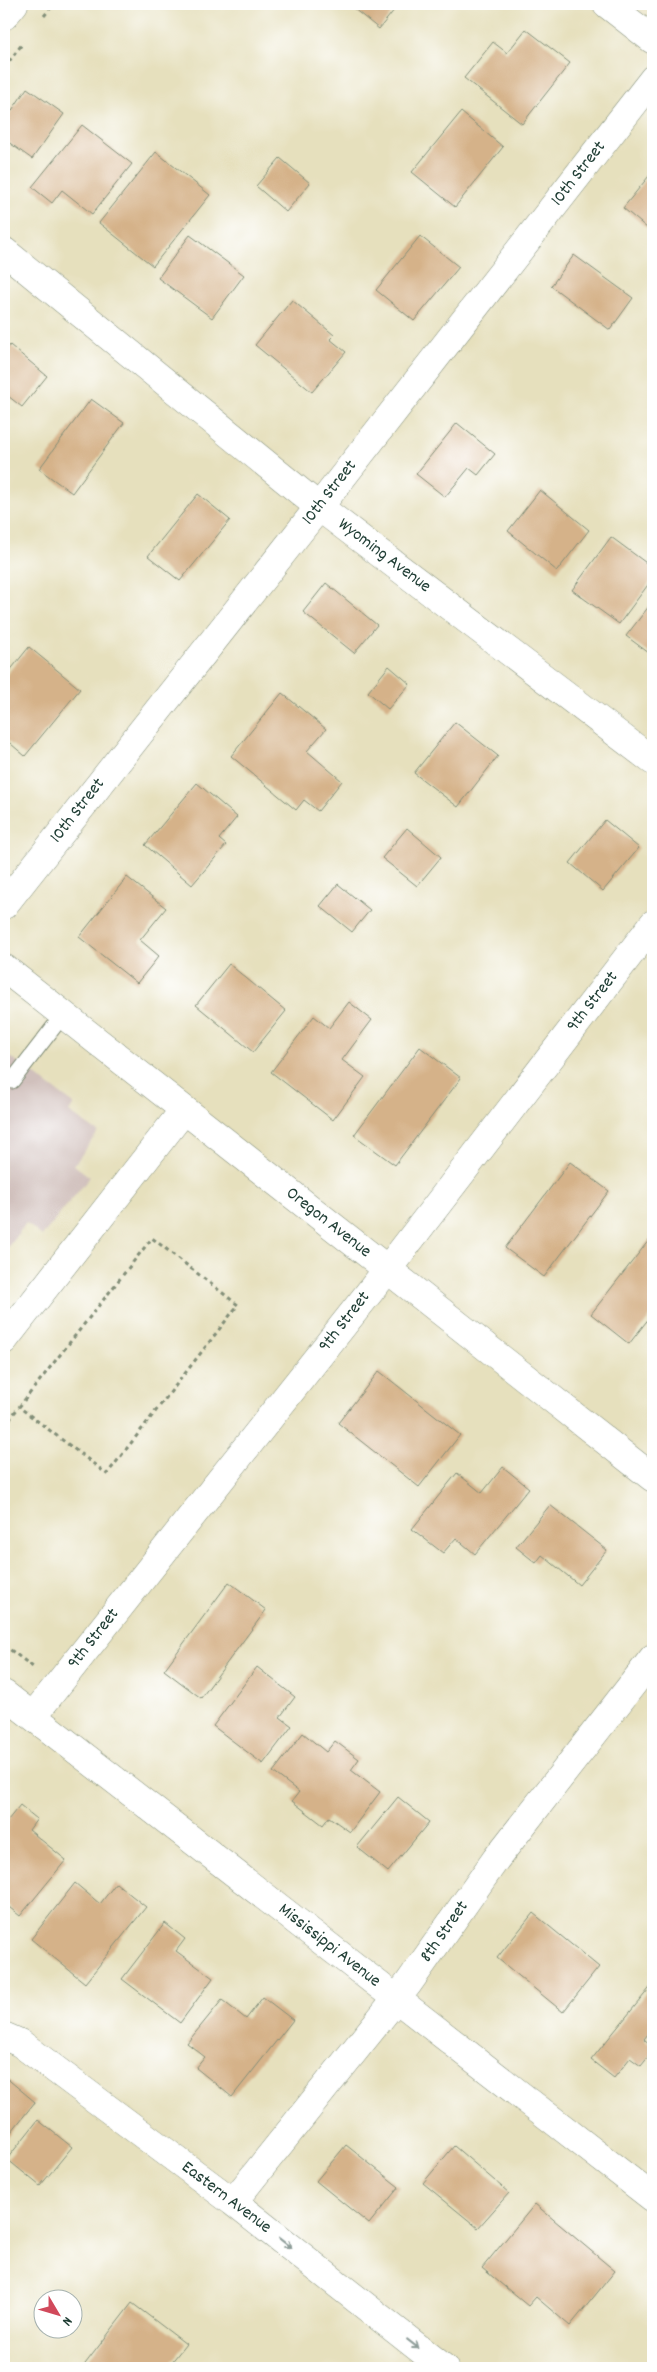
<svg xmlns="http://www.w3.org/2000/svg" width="657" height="2372" viewBox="0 0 657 2372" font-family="Dekko,sans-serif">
  <rect width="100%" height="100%" fill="#fff"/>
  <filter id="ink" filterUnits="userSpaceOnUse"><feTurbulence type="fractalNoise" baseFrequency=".02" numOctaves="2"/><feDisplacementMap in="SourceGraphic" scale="10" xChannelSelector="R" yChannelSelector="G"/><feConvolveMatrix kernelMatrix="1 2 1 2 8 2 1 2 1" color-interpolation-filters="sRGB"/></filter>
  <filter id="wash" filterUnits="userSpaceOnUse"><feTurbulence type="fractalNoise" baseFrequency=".0096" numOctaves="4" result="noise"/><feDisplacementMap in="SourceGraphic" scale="20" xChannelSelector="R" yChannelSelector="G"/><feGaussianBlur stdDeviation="1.12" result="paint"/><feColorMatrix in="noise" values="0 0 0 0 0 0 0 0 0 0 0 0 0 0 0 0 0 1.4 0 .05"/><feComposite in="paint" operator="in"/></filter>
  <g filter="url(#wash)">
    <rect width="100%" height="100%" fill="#e6e0bd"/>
    <!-- industrial -->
    <path fill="#d0c0bc" d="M4 1052 74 1104 69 1112 98 1132 74 1165 90 1177 42 1236 26 1223 4 1252Z"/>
    <g id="blocks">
      <!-- building -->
      <path fill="#d5b289" d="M348 4H399L379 29Z
        M526 29 570 63 522 124 464 78 493 42 507 53Z
        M27 88 64 114 32 159 4 139V122Z
        M461 112 503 147 455 207 412 172Z
        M82 125 132 164 92 214 62 190 52 203 32 187Z
        M156 152 210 195 153 266 99 223Z
        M280 158 310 183 286 212 256 186Z
        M653 171V233L623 208Z
        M190 235 244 275 212 318 158 278Z
        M420 236 459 267 414 321 376 290Z
        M574 255 633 298 610 330 551 286Z
        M292 300 334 335 330 339 346 352 312 392 255 345Z
        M10 345 47 376 22 407 8 396 4 401V353Z
        M91 399 124 423 72 493 39 469Z
        M457 423 495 454 478 475 469 468 445 497 416 474Z
        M540 490 589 530 557 571 508 531Z
        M198 494 230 520 180 581 148 556Z
        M611 537 653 568V578L619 624 572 590Z
        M326 583 377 625 354 653 303 612Z
        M653 601V656L626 636Z
        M29 647 80 689 25 756 4 738V678Z
        M389 666 410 684 388 709 368 692Z
        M282 693 326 729 307 751 342 781 318 811 304 800 296 810 231 756Z
        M455 722 498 756 458 807 414 773Z
        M197 783 237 817 219 839 226 845 192 885 145 845Z
        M605 820 639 848 603 891 570 863Z
        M407 828 441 857 417 886 382 858Z
        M127 877 166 908 140 940 159 956 137 983 79 937Z
        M338 884 370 910 352 932 320 906Z
        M229 964 286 1011 253 1052 196 1005Z
        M349 1002 372 1020 342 1060 365 1077 333 1120 271 1072 314 1016 329 1028Z
        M420 1047 461 1078 395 1165 354 1135Z
        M570 1162 609 1191 544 1277 505 1248Z
        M653 1235V1313L629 1344 591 1314Z
        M379 1371 460 1435 419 1487 338 1423Z
        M503 1467 529 1488 475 1554 456 1538 443 1553 412 1529 457 1473 482 1493Z
        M550 1505 607 1550 579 1585 542 1555 536 1563 516 1547Z
        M229 1582 266 1610 201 1698 164 1670Z
        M257 1667 295 1697 280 1717 292 1726 263 1764 213 1726Z
        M303 1733 326 1752 335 1741 359 1759 351 1770 380 1792 350 1832 329 1817 323 1825 292 1801 299 1792 273 1772Z
        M398 1797 429 1822 388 1872 357 1847Z
        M20 1805 37 1819 29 1830 66 1860 20 1916 4 1903V1825Z
        M75 1883 100 1904 116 1883 146 1907 85 1983 31 1939Z
        M533 1913 599 1967 563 2012 497 1958Z
        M165 1923 185 1939 176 1951 213 1978 180 2023 122 1979Z
        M653 1984V2028L644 2039 653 2047V2051L641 2066 630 2058 614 2078 591 2060Z
        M263 1997 293 2020 232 2097 196 2068 205 2057 187 2043 222 2000 246 2019Z
        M4 2076 35 2102 4 2141Z
        M38 2120 72 2147 40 2186 7 2159Z
        M346 2145 399 2187 369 2224 316 2181Z
        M454 2146 509 2193 478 2228 423 2183Z
        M535 2204 615 2271 570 2326 536 2297 528 2306 482 2268Z
        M132 2303 186 2344 167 2368H82Z"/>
    </g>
  </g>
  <g filter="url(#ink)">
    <use href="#blocks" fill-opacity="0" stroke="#828e78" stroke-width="1"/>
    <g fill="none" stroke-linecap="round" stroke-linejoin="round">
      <!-- lane casing -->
      <g stroke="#828e78" stroke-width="17">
        <path id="lane" d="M12 1081 63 1015"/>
      </g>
      <!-- street casing -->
      <g stroke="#828e78" stroke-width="29">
        <path id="street" d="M607 4 653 40
          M4 16 14 4
          M4 251 319 507 653 761
          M4 968 653 1478
          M4 1340 184 1110
          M4 1694 653 2198
          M33 1716 387 1270 653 924
          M4 2036 20 2043 233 2202 444 2368
          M233 2202 408 1984 496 1859 653 1658"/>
      </g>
      <!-- secondary casing -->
      <g stroke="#828e78" stroke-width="29">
        <path id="secondary" d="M4 905 319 507 653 79"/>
      </g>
      <!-- path -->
      <path stroke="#828e78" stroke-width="3" stroke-dasharray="4 4" stroke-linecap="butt" d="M44 16 54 4
        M4 68 23 43
        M4 1426 152 1238 238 1305 107 1474 19 1407
        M4 1645 33 1667"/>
      <!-- lane -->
      <use href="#lane" stroke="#fff" stroke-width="15"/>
      <!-- street -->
      <use href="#street" stroke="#fff" stroke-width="28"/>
      <!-- secondary -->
      <use href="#secondary" stroke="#fff" stroke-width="28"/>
    </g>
    <!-- one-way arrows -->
    <defs><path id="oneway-shaft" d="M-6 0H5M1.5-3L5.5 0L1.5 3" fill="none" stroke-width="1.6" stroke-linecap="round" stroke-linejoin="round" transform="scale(1.25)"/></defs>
    <g stroke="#8f9e9a">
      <use href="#oneway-shaft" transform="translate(285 2243) rotate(38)"/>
      <use href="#oneway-shaft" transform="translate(413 2344) rotate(38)"/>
    </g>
  </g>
  <g text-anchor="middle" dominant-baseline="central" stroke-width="5" stroke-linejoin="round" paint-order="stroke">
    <!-- street labels -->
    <g font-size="18" fill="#1f3d34" stroke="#fff">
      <text transform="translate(579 174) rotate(-52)">10th Street</text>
      <text transform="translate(330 493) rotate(-52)">10th Street</text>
      <text transform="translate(384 556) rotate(37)">Wyoming Avenue</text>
      <text transform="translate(78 811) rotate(-52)">10th Street</text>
      <text transform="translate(593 1002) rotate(-52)">9th Street</text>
      <text transform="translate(328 1223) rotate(38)">Oregon Avenue</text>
      <text transform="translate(345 1322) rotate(-52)">9th Street</text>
      <text transform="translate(94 1639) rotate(-52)">9th Street</text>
      <text transform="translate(445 1932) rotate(-55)">8th Street</text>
      <text transform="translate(329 1946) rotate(38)">Mississippi Avenue</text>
      <text transform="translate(226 2198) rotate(37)">Eastern Avenue</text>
    </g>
  </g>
  <!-- margin -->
  <rect width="657" height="2372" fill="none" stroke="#fff" stroke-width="20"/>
  <!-- north arrow -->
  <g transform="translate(58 2314) rotate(128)"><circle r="24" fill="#ffffff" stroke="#a5b1ae"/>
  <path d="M0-4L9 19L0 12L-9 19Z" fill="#d1495b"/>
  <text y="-8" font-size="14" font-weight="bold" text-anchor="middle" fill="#1f3d34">N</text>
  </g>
</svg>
